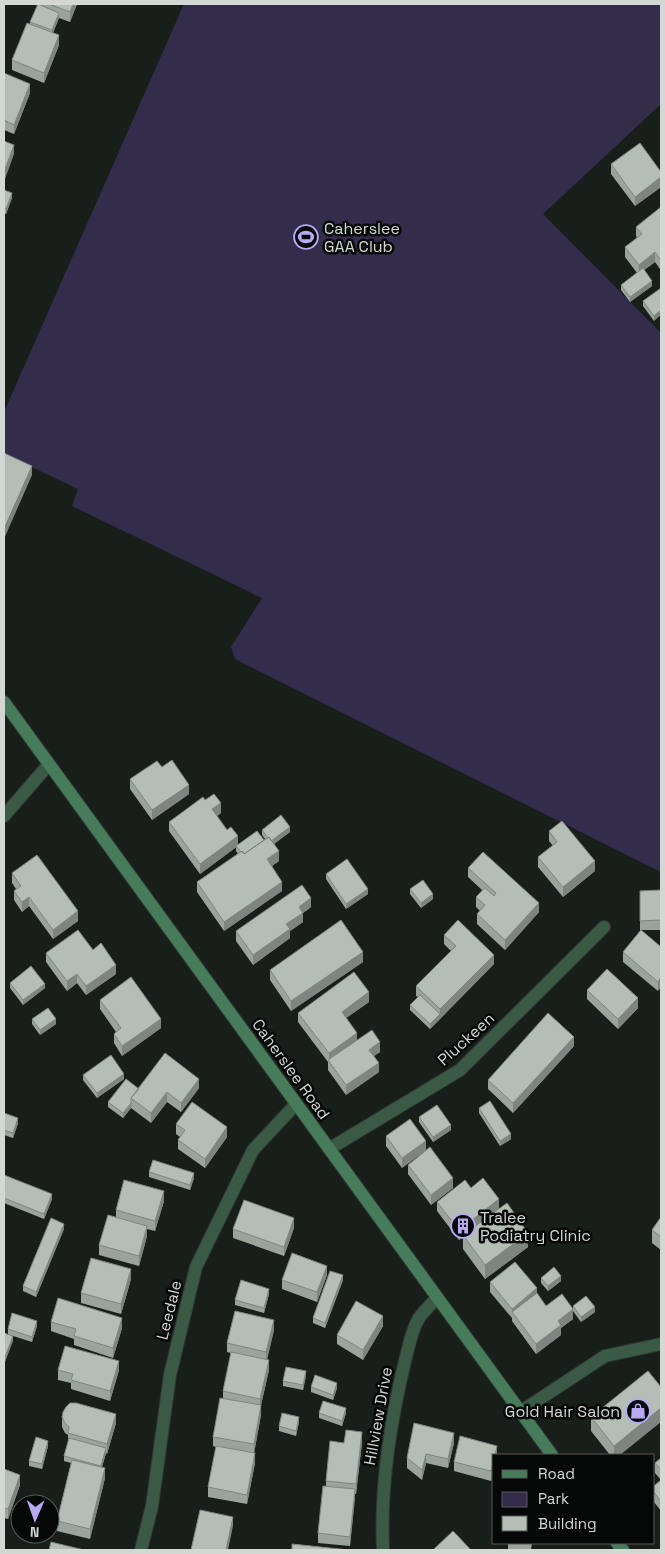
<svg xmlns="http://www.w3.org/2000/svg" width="665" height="1554" viewBox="0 0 665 1554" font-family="'Space Grotesk',sans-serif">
  <rect width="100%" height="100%" fill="#181f1a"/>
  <!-- green -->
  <path fill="#332c4b" d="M184 4H661V104L543 214 661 333V872L235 659 231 647 262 598 72 506 78 489 4 454V412Z"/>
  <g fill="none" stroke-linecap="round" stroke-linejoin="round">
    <!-- minor casing -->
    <g stroke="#323934" stroke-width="14">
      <path id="minor" d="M4 816 49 764
        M329 1149 460 1070 604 927
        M520 1412 605 1356 661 1344
        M141 1550 152 1506 170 1375 196 1267 253 1150 296 1104
        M383 1550C380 1487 390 1423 405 1361 409 1346 411 1331 419 1318 424 1311 431 1304 437 1298"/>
    </g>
    <!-- secondary casing -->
    <g stroke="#323934" stroke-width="14">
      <path id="secondary" d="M4 702 552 1455
        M617 1543 623 1550"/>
    </g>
    <!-- minor -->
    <use href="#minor" stroke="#3a5a45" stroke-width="12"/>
    <!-- secondary -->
    <use href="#secondary" stroke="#477c5b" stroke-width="12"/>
  </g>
  <!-- wall -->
  <path fill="#9ba39d" d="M38 4H77L70 22 59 18 53 33 59 45 44 83 12 70V60L30 24V22Z
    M4 73 30 93 14 134 4 130Z
    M611 164 661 172V187L635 206 611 174Z
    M4 190 12 198 6 214 4 213Z
    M661 207V268L660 269 655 262 644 270 652 286 630 302 621 290V285L637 273 625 257V247L637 238 636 236V227Z
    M661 288 654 321 643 306V301Z
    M162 767 189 794 152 820 130 789V779Z
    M205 800 221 813 217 816 238 845 264 840 265 839 262 835V830L290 832 274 844 279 861 272 866 282 891 224 931 197 892V882L238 854 236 851V847L200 874 169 831V822Z
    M549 831 595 871 563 897 538 867V857L553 846 549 841Z
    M468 868 539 912 505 950 477 924V914L480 911 476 907V897L482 890 468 877Z
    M12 873 78 921 53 939 29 906 22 912 14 900V891L16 889 12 883Z
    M326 874 368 894 346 909 326 879Z
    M410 889 433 899 421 908 410 894Z
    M661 890V930H641L661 947 658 991 623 962V952L641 930H640V891Z
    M311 907 303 913V922L290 931V938L253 965 236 941V931Z
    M444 935 494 964 430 1029 410 1010V1005L418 997 416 996V986L451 951 444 944Z
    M93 950 116 974 86 995 77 983 67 991 46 962V953Z
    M363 962 291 1011 270 980V970Z
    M10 983 45 988 23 1005 10 988Z
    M587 990 638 1008 618 1029 587 999Z
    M100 1000 161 1028 122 1056 114 1043V1034L116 1032 100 1009Z
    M369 1002 346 1018 357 1040 380 1052 374 1056 379 1072 346 1095 328 1070V1062L298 1022V1013Z
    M32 1019 56 1024 40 1035 32 1024Z
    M574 1046 513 1113 488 1089V1080Z
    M83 1075 124 1079 97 1098 83 1080Z
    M199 1088 181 1112 167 1102 151 1123 131 1108 123 1118 108 1107V1102L139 1089Z
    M479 1108 511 1139 500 1146 479 1113Z
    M4 1113 18 1123 13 1138 4 1135Z
    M419 1117 451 1130 433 1142 419 1122Z
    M176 1124 227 1137 205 1168 178 1149V1140L180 1137 176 1134Z
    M386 1136 426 1150 402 1168 386 1146Z
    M408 1165 453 1188 431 1205 408 1174Z
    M149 1172 194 1178 190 1190 149 1177Z
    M4 1175 52 1199 44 1219 4 1203Z
    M471 1188 499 1209 528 1247 485 1279 463 1249V1237L459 1240 437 1211V1202Z
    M164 1201 155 1231 147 1229V1236L139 1266 99 1255V1245L116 1217V1210Z
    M661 1217V1250L652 1243V1230Z
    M294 1228 284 1256 233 1238V1229Z
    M64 1229 36 1297 23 1291V1286Z
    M327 1275 317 1302 282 1289V1280Z
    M541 1278 561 1281 548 1291 541 1283Z
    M131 1279 121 1314 81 1303V1293Z
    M343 1280 325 1328 313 1323V1318Z
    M490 1282 537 1294 546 1306 573 1309V1306L595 1312 581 1322 573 1311V1319L561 1328V1335L536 1354 512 1321V1318L490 1292Z
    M269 1294 264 1313 235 1305V1300Z
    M51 1322 122 1328 113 1358 74 1345V1339L51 1331Z
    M37 1326 32 1342 10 1335 13 1341 8 1334V1329Z
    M383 1326 363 1360 337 1344V1335Z
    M274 1330 267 1360 269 1370 261 1405V1415L254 1453 255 1463 247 1504 208 1497V1487L216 1447 213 1446V1437L223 1398V1391L231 1353 227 1352V1343Z
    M58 1370H119L110 1401 71 1389V1383L58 1380Z
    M648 1371 620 1455H610L591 1431V1417Z
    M306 1376 303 1390 283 1386V1381Z
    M311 1387 337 1388 333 1400 311 1392Z
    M319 1413H346L342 1426 319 1418Z
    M62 1417 116 1423 107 1454 106 1453 102 1467 105 1478 90 1539 57 1531V1521L71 1463 64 1461V1456L68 1443V1435L65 1433 62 1427Z
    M299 1422 296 1436 279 1431V1426Z
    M362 1442 356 1494H355L350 1546 318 1543V1533L326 1486V1481L344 1443Z
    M454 1443 448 1468 426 1463 422 1480 407 1468V1458Z
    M48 1446 42 1469 29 1466V1461Z
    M497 1455 491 1481 454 1471V1462Z
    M661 1458V1480L655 1473V1463Z
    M4 1469 20 1485 8 1519 4 1518Z
    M661 1480V1511L654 1502V1486Z
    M508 1543H532L531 1550H519L508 1549Z"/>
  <!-- shaded-wall -->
  <path fill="#7e8580" d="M73 4H77L70 22V12Z
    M59 13V18L52 35V30Z
    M59 35V45L44 83V73Z
    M30 84V93L14 134V125Z
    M14 145V154L4 182V172Z
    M661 177V187L635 206V197Z
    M12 193V198L6 214V209Z
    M655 252V262L639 274V265Z
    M661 258V268L660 269V259Z
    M652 281V286L630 302V297Z
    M661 310V315L654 321V316Z
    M32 466V475L4 539V529Z
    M189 785V794L152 820V810Z
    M221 803V813L212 819V809Z
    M290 827V832L270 846V841Z
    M238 836V846L200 874V864Z
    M279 851V861L267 869V859Z
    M595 861V871L563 897V887Z
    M282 882V891L224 931V922Z
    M368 889V894L346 909V904Z
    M433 894V899L421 908V903Z
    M29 897V906L22 912V902Z
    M311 898V907L303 913V922L290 931V938L253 965V955L286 924 299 907Z
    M539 903V912L505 950V940Z
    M78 911V921L53 939V930Z
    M363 952V962L291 1011V1001Z
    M494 955V964L440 1019V1009Z
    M116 965V974L86 995V986Z
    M77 974V983L67 991V981Z
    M661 977V987L658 991V982Z
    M45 984V988L23 1005V1000Z
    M369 992V1002L342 1021V1012Z
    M638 998V1008L618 1029V1019Z
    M440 1014V1019L430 1029V1024Z
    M56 1019V1024L40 1035V1030Z
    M161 1019V1028L122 1056V1046Z
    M357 1033V1042L329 1061V1053Z
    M574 1037V1046L513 1113V1103Z
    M380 1042V1052L369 1059V1050Z
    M379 1063V1072L346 1095V1085Z
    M124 1074V1079L97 1098V1093Z
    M199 1079V1088L181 1112V1103Z
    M167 1092V1102L151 1123V1113Z
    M131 1103V1108L123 1118V1113Z
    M18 1118V1123L13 1138V1133Z
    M451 1125V1130L433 1142V1137Z
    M227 1127V1137L205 1168V1159Z
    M511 1134V1139L500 1146V1141Z
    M426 1141V1150L402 1168V1158Z
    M194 1173V1178L190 1190V1185Z
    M453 1178V1188L431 1205V1195Z
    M164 1191V1201L155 1231V1221Z
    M52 1194V1199L44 1219V1214Z
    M499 1199V1209L463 1235V1237L459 1240V1230Z
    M294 1218V1228L284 1256V1247Z
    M64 1224V1229L36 1297V1292Z
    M147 1226V1236L139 1266V1256Z
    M528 1233V1247L485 1279V1265Z
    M327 1266V1275L317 1302V1292Z
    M131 1269V1279L121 1314V1304Z
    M343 1275V1280L325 1328V1323Z
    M561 1276V1281L548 1291V1286Z
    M537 1288V1298L512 1312V1309Z
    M269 1289V1294L264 1313V1308Z
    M595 1307V1312L581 1322V1317Z
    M573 1309V1319L561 1328V1335L536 1354V1344L558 1321Z
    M383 1316V1326L363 1360V1350Z
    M122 1318V1328L113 1358V1348Z
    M274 1320V1330L266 1362V1352Z
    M37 1321V1326L32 1342V1337Z
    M13 1336V1341L4 1365V1360Z
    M269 1360V1370L261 1405V1415L254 1454V1444L260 1408V1399Z
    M119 1361V1370L110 1401V1391Z
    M306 1371V1376L303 1390V1385Z
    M337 1383V1388L333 1400V1395Z
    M346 1408V1413L342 1426V1421Z
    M661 1408V1422L620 1455H614V1446Z
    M116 1414V1423L107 1454V1444Z
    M299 1417V1422L296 1436V1431Z
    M362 1432V1442L356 1494V1484Z
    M454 1433V1443L448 1468V1459Z
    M48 1441V1446L42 1469V1464Z
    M497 1446V1455H495Z
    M106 1448V1453L101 1471V1466Z
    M255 1453V1463L247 1504V1495Z
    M426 1454V1463L422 1480V1470Z
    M494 1459V1469L491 1481V1471Z
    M105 1468V1478L90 1539V1529Z
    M20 1475V1485L8 1519V1509Z
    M355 1489V1499L350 1546V1537Z
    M233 1517V1526L228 1550H226Z"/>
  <!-- building -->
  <path fill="#b4beb7" stroke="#7e8580" d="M38 4 59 13 52 30 30 22Z
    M49 4H73L70 12Z
    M27 23 59 35 44 73 12 60Z
    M4 73 30 84 14 125 4 120Z
    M4 141 14 145 4 172Z
    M640 143 661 172V177L635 197 611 164Z
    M4 190 12 193 6 209 4 208Z
    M661 207V258L660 259 655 252 639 265 625 247 642 234 636 227Z
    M643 268 652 281 630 297 621 285Z
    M661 288V310L654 316 643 301Z
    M4 453 32 466 4 529Z
    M172 760 189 785 152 810 130 779 157 761 162 767Z
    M214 794 221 803 212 809 227 830 231 827 238 836 200 864 169 822 203 797 205 800Z
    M281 815 290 827 271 841 269 837 268 838 262 830Z
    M562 821 595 861 563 887 538 857 557 842 549 831Z
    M257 831 264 840 244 854 242 851 241 852 236 846Z
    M269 837 279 851 267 859 282 882 224 922 197 882 242 851 244 854Z
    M483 852 539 903 505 940 477 914 485 905 476 897 485 888 494 896 496 893 468 868Z
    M37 855 78 911 53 930 29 897 22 902 14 891 21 886 12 873Z
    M347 859 368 889 346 904 326 874Z
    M423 880 433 894 421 903 410 889Z
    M302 885 311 898 299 907 303 913 286 924 290 929 253 955 236 931Z
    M661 890V920L640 921V891Z
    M341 920 363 952 291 1001 270 970Z
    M458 920 494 955 440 1009 416 986 456 946 444 935Z
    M78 930 93 950 101 943 116 965 86 986 77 974 67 981 46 953Z
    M641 930 661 947V977L658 982 623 952Z
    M31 966 45 984 23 1000 10 983Z
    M607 969 638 998 618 1019 587 990Z
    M354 972 369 992 342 1012 357 1033 329 1053 298 1013Z
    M131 977 161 1019 122 1046 114 1034 121 1028 100 1000Z
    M420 995 440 1014 430 1024 410 1005Z
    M48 1008 56 1019 40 1030 32 1019Z
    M548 1013 574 1037 513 1103 488 1080Z
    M372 1030 380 1042 369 1050 379 1063 346 1085 328 1060Z
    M165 1053 199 1079 181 1103 167 1092 151 1113 131 1098Z
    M111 1055 124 1074 97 1093 83 1075Z
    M126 1079 139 1089 131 1098V1103L123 1113 108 1102Z
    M490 1101 511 1134 500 1141 479 1108Z
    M192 1102 227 1127 205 1159 178 1140 185 1130 176 1124Z
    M437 1105 451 1125 433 1137 419 1117Z
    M4 1113 18 1118 13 1133 4 1130Z
    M410 1119 426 1141 402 1158 386 1136Z
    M430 1147 453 1178 431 1195 408 1165Z
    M153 1160 194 1173 190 1185 149 1172Z
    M4 1175 52 1194 44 1214 4 1198Z
    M483 1178 499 1199 459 1230 437 1202 465 1180 471 1188Z
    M124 1180 164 1191 155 1221 116 1210Z
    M244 1200 294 1218 284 1247 233 1229Z
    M507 1203 528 1233 485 1265 463 1235Z
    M108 1215 147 1226 139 1256 99 1245Z
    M661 1217V1237L652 1230Z
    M51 1218 64 1224 36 1292 23 1286Z
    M292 1253 327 1266 317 1292 282 1280Z
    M91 1258 131 1269 121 1304 81 1293Z
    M515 1262 537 1288 512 1309 490 1282Z
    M554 1267 561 1276 548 1286 541 1278Z
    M330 1271 343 1275 325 1323 313 1318Z
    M241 1280 269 1289 264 1308 235 1300Z
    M537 1293 546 1306 562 1294 573 1309 558 1321 561 1325 536 1344 512 1312Z
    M586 1296 595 1307 581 1317 573 1306Z
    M58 1298 122 1318 113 1348 74 1336 76 1329 51 1322Z
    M356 1301 383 1316 363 1350 337 1335Z
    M235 1311 274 1320 266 1352 227 1343Z
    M12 1313 37 1321 32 1337 8 1329Z
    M4 1333 13 1336 4 1360Z
    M65 1346 119 1361 110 1391 71 1380 73 1374 58 1370Z
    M231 1352 269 1360 260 1399 223 1391Z
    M286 1367 306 1371 303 1385 283 1381Z
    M648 1371 661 1387V1408L614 1446 591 1417Z
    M315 1375 337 1383 333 1395 311 1387Z
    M220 1398 261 1405 254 1444 213 1437Z
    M323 1401 346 1408 342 1421 319 1413Z
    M70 1403H76L116 1414 107 1444 68 1433 69 1427 65 1423 62 1417 63 1412 66 1407Z
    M282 1413 299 1417 296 1431 279 1426Z
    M414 1423 454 1433 448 1459 426 1454 422 1470 407 1458Z
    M346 1430 362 1432 356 1484 326 1481 330 1441 344 1443Z
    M460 1436 497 1446 495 1455H494V1459L491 1471 454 1462Z
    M36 1437 48 1441 42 1464 29 1461Z
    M69 1438 106 1448 101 1466 64 1456Z
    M216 1446 255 1453 247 1495 208 1487Z
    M661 1458V1470L655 1463Z
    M72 1460 105 1468 90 1529 57 1521Z
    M4 1469 20 1475 8 1509 4 1508Z
    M661 1480V1502L654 1492V1486Z
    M323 1486 355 1489 350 1537 318 1533Z
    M200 1510 233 1517 226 1550H191Z
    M453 1531 471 1550H433Z
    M51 1542 84 1550H49Z
    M292 1544 349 1550H292Z"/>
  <!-- icons -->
  <defs>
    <g id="stadium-ring" transform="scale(1.25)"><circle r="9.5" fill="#060807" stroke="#baaaf6" stroke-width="1.5"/><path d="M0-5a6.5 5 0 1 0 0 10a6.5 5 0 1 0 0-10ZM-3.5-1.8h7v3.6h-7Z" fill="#baaaf6"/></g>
    <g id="building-ring" transform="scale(1.25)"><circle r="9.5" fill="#060807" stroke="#baaaf6" stroke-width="1.5"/><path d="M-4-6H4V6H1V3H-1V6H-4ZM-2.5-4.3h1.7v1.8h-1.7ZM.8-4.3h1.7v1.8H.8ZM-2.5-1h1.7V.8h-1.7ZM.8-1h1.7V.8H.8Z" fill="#baaaf6"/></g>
    <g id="shop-ring" transform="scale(1.25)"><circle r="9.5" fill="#060807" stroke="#baaaf6" stroke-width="1.5"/><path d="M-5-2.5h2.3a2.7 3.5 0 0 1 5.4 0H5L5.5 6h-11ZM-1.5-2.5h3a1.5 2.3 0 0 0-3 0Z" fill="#baaaf6"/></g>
  </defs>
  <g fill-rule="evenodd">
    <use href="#stadium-ring" x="306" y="237"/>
    <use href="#building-ring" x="463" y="1226"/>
    <use href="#shop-ring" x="638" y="1411"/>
  </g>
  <g text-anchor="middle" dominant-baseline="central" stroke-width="5" stroke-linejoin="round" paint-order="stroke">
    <!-- poi labels -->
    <g font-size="16" fill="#d3d8d5" stroke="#060807" text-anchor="start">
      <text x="324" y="228">Caherslee<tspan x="324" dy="18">GAA Club</tspan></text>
      <text x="480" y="1217">Tralee<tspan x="480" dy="18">Podiatry Clinic</tspan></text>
      <text x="620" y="1411" text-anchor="end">Gold Hair Salon</text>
    </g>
    <!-- street labels -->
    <g font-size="16" fill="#d3d8d5" stroke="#060807">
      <text transform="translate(466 1039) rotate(-42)">Pluckeen</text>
      <text transform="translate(291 1069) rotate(54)">Caherslee Road</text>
      <text transform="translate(169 1310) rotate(-76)">Leedale</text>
      <text transform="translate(378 1416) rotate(-80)">Hillview Drive</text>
    </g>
  </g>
  <!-- border -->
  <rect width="665" height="1554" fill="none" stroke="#d3d8d5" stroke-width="10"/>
  <!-- legend -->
  <rect x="492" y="1454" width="162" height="90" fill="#060807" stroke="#585b59"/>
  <rect x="502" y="1470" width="25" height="8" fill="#477c5b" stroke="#585b59"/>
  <text x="538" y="1479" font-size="15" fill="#d3d8d5">Road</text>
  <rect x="502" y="1492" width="25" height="15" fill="#332c4b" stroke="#585b59"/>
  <text x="538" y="1504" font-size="15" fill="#d3d8d5">Park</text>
  <rect x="502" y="1516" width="25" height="15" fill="#b4beb7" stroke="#585b59"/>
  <text x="538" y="1529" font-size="15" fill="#d3d8d5">Building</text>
  <!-- north arrow -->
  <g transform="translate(35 1519) rotate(182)"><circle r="24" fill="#060807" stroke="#585b59"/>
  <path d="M0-4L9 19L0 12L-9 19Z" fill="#baaaf6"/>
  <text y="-8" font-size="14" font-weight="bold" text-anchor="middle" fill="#d3d8d5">N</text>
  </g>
</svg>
